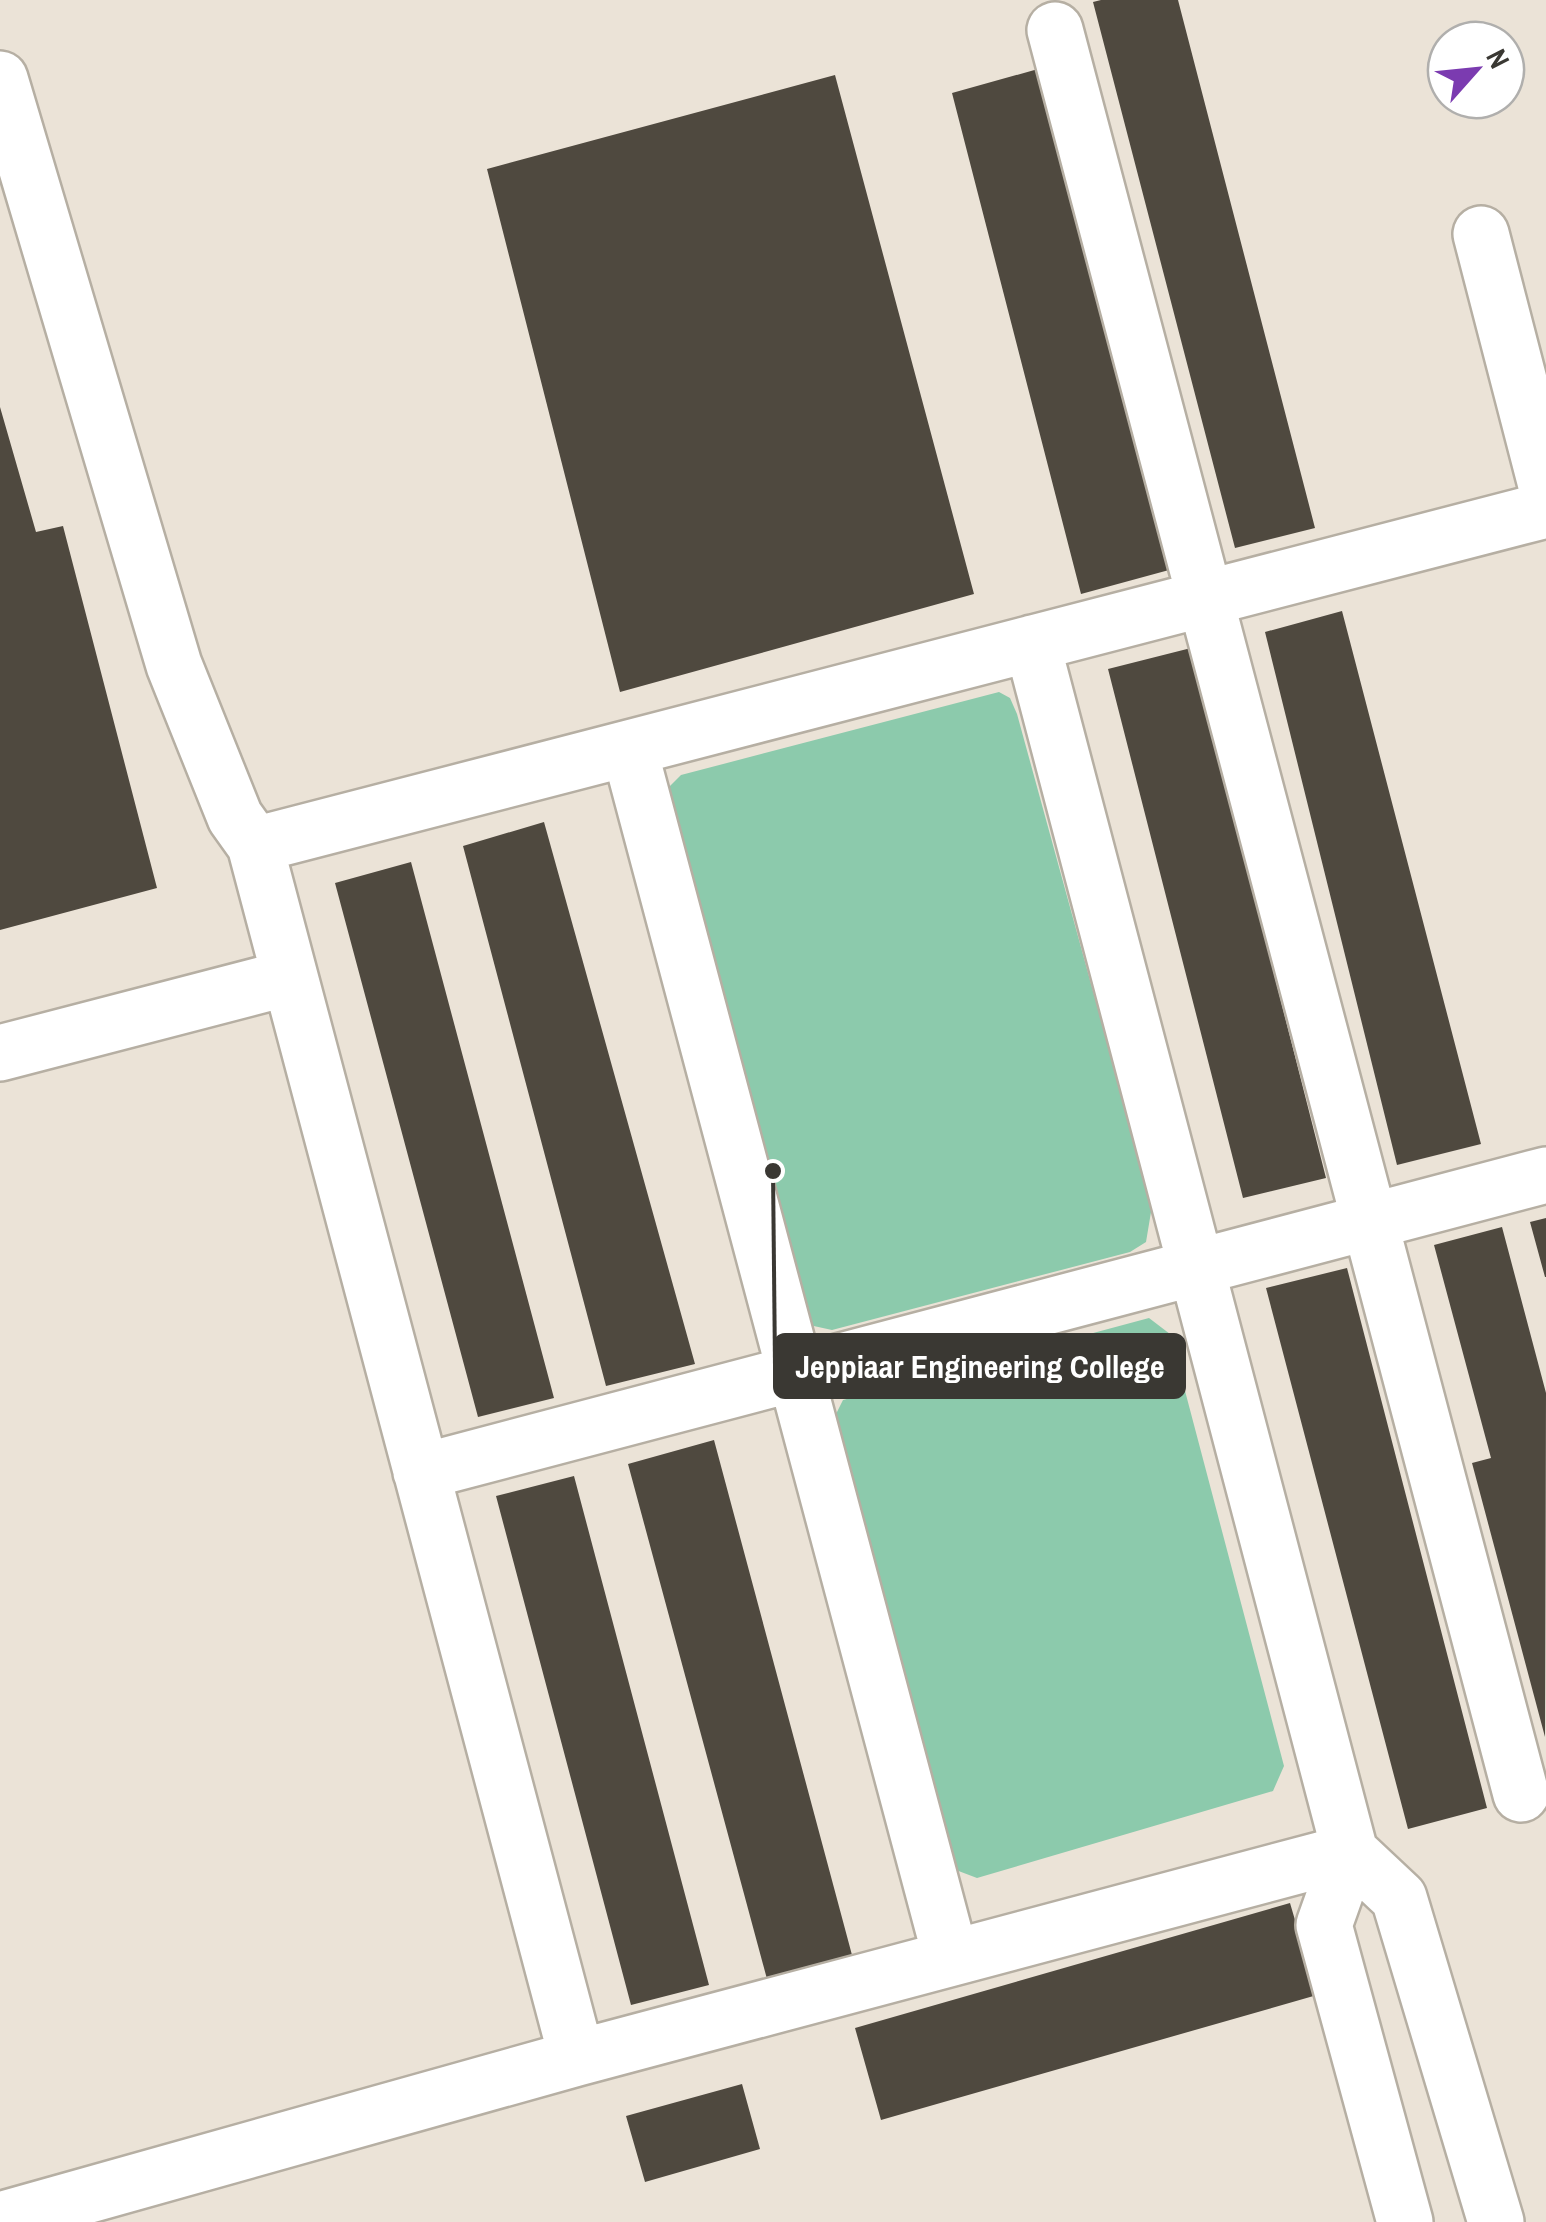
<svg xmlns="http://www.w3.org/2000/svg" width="1546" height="2222" viewBox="0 0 1546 2222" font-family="'Archivo Narrow',sans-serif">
  <rect width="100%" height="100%" fill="#ebe3d7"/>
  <!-- green -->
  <path fill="#8ccaac" d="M999 692 1010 698 1017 714 1152 1206 1146 1242 1130 1252 832 1330 800 1323 664 792 681 775Z
    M1149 1318 1170 1334 1284 1766 1273 1791 977 1878 948 1867 831 1424 843 1400Z"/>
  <!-- building -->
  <path fill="#4f493f" d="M1101 0H1178L1315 528 1235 548 1093 2Z
    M1038 69 1169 570 1081 594 952 93Z
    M835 75 974 594 620 692 487 169Z
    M0 407 36 532 63 526 157 888 0 930Z
    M1342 611 1481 1144 1397 1165 1265 632Z
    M1191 648 1326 1178 1243 1198 1108 669Z
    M544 822 695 1364 606 1386 463 846Z
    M411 862 554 1398 478 1417 335 883Z
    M1546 1218V1277H1545L1530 1222Z
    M1502 1227 1546 1393 1545 1737 1472 1463 1491 1458 1434 1245Z
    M1347 1268 1487 1808 1408 1829 1266 1288Z
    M714 1440 852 1955 767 1979 628 1464Z
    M574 1476 709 1985 631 2005 496 1496Z
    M1290 1903 1317 1995 881 2120 855 2028Z
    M742 2084 760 2149 645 2182 626 2116Z"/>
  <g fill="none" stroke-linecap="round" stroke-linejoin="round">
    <!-- minor casing -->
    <g stroke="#b6afa3" stroke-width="60">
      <path id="minor" d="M1055 30 1521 1794
        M0 79 174 665 235 817 255 845 577 2058
        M1481 234 1546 485
        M1032 643 1350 1852 1399 1898 1496 2222
        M629 748 951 1958
        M255 845 1546 510
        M0 1053 288 978
        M421 1472 1546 1175
        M1350 1852 1324 1925 1405 2222
        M0 2220 577 2058 1350 1852"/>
    </g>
    <!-- minor -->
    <use href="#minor" stroke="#fff" stroke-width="55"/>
  </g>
  <!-- callouts -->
  <path fill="none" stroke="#3a3833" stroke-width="4" d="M773 1171L775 1366"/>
  <circle fill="#3a3833" stroke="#fff" stroke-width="4" cx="773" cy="1171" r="10"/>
  <rect fill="#3a3833" stroke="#3a3833" stroke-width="4" x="775" y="1335" width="409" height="62" rx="10"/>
  <g font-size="32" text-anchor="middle" font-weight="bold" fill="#fff">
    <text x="980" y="1378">Jeppiaar Engineering College</text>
  </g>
  <!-- north arrow -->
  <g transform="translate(1476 70) rotate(63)"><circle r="48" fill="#ffffff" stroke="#b0afad" stroke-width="2.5"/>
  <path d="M0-8L18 38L0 25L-18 38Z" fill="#7b3bb0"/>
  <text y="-15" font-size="28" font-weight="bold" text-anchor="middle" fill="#3a3833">N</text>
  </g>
</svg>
